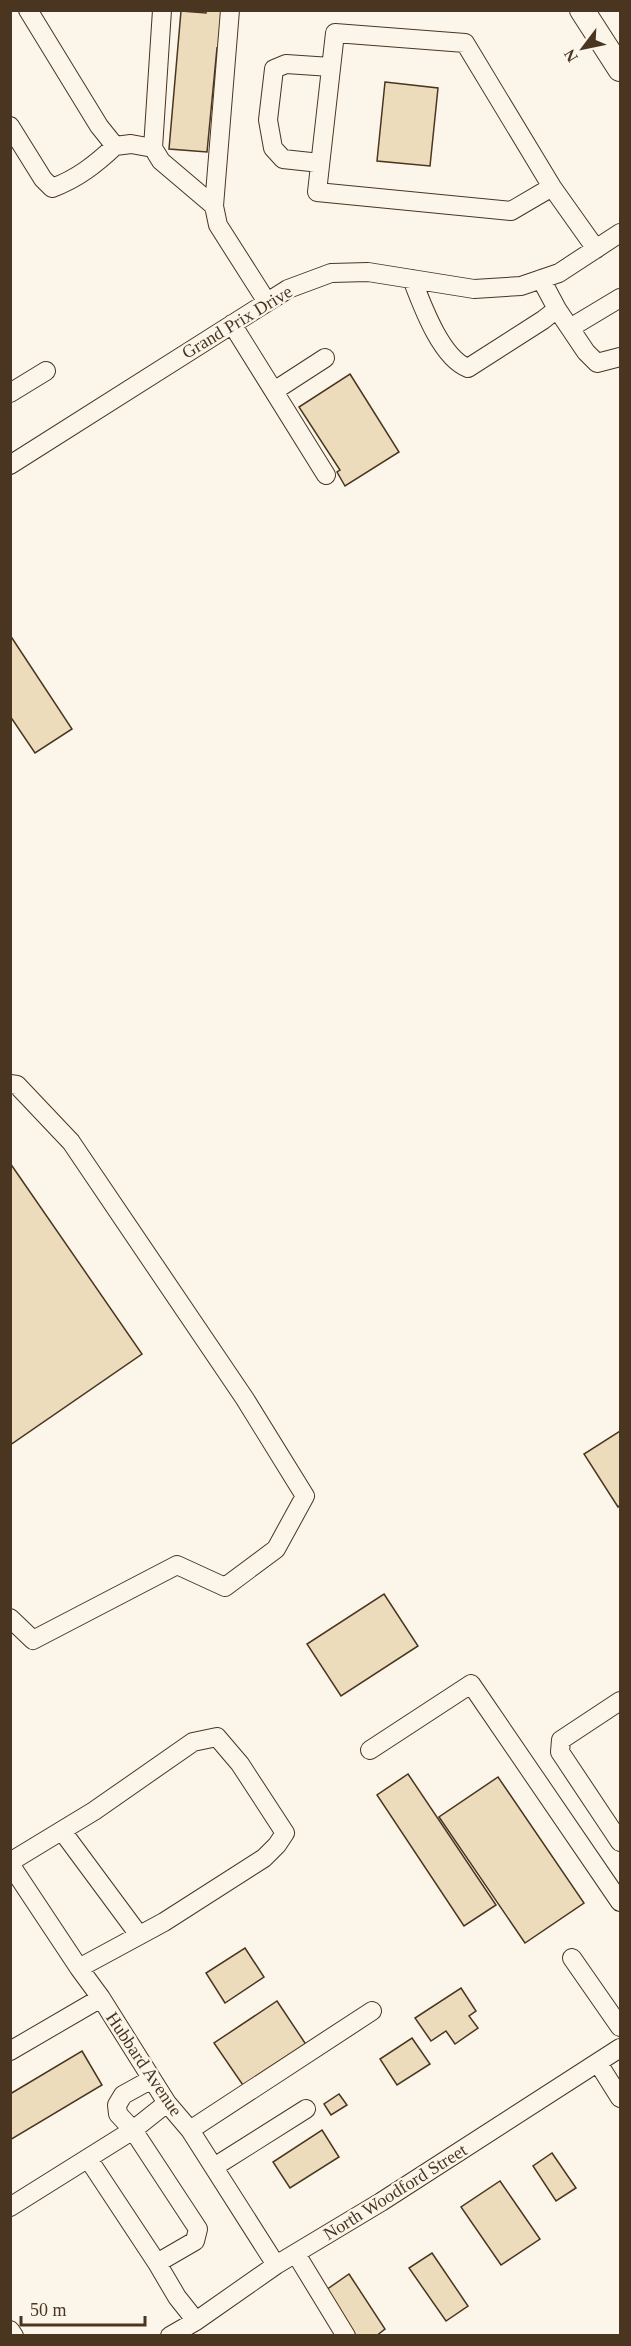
<svg xmlns="http://www.w3.org/2000/svg" width="631" height="2346" viewBox="0 0 631 2346" font-family="Georgia,serif">
  <rect width="100%" height="100%" fill="#fbf6e9"/>
  <!-- building -->
  <path fill="#ecdcbc" stroke="#4a3520" stroke-width="1.5" d="M206 10H224L221 49 217 48 207 152 169 149 181 11 206 13Z
    M385 82 438 88 430 166 377 161Z
    M350 374 399 452 345 486 337 472 340 470 299 407Z
    M10 635 72 729 35 753 10 716Z
    M10 1163 142 1354 10 1445Z
    M620 1431V1505L618 1507 584 1454Z
    M384 1594 418 1646 341 1696 307 1644Z
    M408 1774 496 1905 464 1926 377 1795Z
    M498 1777 584 1903 525 1943 439 1817Z
    M245 1948 264 1977 225 2003 206 1973Z
    M461 1988 476 2011 469 2016 478 2028 455 2044 446 2031 431 2041 415 2018Z
    M277 2001 309 2049 247 2091 214 2043Z
    M412 2038 430 2064 397 2085 380 2059Z
    M82 2051 102 2085 10 2140V2094Z
    M339 2094 347 2105 331 2115 324 2104Z
    M322 2130 339 2157 290 2188 273 2162Z
    M552 2153 576 2188 556 2201 533 2166Z
    M500 2181 540 2239 501 2265 461 2207Z
    M432 2253 468 2306 446 2321 409 2268Z
    M349 2274 385 2329 376 2336H356L326 2290Z"/>
  <g fill="none" stroke-linecap="round" stroke-linejoin="round">
    <!-- minor casing -->
    <g stroke="#4a3520" stroke-width="20">
      <path id="minor" d="M28 10 99 126 115 146 131 144 153 148
        M162 10 153 148 161 161 214 206
        M230 10 214 206 218 225 267 302
        M10 126 43 179 52 188C77 179 96 164 115 146
        M320 163 283 159 273 148 268 120 274 69 286 64 331 67
        M552 187 511 211 317 192 335 33 465 43 552 187 596 249
        M412 279C422 305 441 358 468 368L543 320 557 309 541 279
        M557 309 586 352 597 363 620 357
        M232 324 326 475
        M570 328 620 298
        M274 391 325 358
        M10 393 46 371
        M10 465 288 289 331 273 368 272 474 289 521 286 559 273 620 233
        M10 1084 17 1085 71 1142 245 1399 305 1496 276 1549 225 1587 177 1565 33 1640 10 1618
        M620 1701 561 1740 560 1752 620 1842
        M370 1750 471 1684 620 1902
        M62 1831 139 1935
        M10 1862 94 1811 193 1742 217 1737 240 1764 285 1833 277 1845 264 1858 164 1922 79 1968
        M10 1864 79 1968 101 1998 167 2103 190 2130 276 2265
        M572 1958 620 2027
        M10 2051 101 1998
        M598 2063 620 2098
        M152 2079 123 2095 117 2105 118 2114 133 2130 198 2229 195 2241 157 2263
        M190 2130 372 2011
        M89 2160 157 2263 177 2297 196 2321
        M214 2167 306 2109
        M10 2207 133 2130 167 2103
        M296 2254 346 2336
        M10 2330 14 2336
        M170 2336 196 2321 276 2265 381 2202 620 2048"/>
    </g>
    <!-- major casing -->
    <g stroke="#4a3520" stroke-width="26">
      <path id="major" d="M582 10 620 69"/>
    </g>
    <!-- minor -->
    <use href="#minor" stroke="#fbf6e9" stroke-width="18"/>
    <!-- major -->
    <use href="#major" stroke="#fbf6e9" stroke-width="24"/>
  </g>
  <g text-anchor="middle" dominant-baseline="central" stroke-width="4.5" stroke-linejoin="round" paint-order="stroke">
    <!-- street labels -->
    <g font-size="18" fill="#4a3520" stroke="#fbf6e9">
      <text transform="translate(237 322) rotate(-31)">Grand Prix Drive</text>
      <text transform="translate(144 2064) rotate(56)">Hubbard Avenue</text>
      <text transform="translate(395 2192) rotate(-32)">North Woodford Street</text>
    </g>
  </g>
  <!-- border -->
  <rect width="631" height="2346" fill="none" stroke="#4a3520" stroke-width="24"/>
  <!-- north arrow -->
  <g transform="translate(583 48) rotate(238)" stroke="#fbf6e9" stroke-width="4.5" paint-order="stroke">
  <path d="M0-4.5L10 22L0 15L-10 22Z" fill="#4a3520"/>
  <text y="-9" font-size="16" font-weight="bold" text-anchor="middle" fill="#4a3520">N</text>
  </g>
  <!-- scale -->
  <path d="M21 2316v9h124v-9" fill="none" stroke="#4a3520" stroke-width="3"/>
  <text x="30" y="2316" font-size="18" fill="#4a3520" stroke="#fbf6e9" stroke-width="4.5" paint-order="stroke">50 m</text>
</svg>
